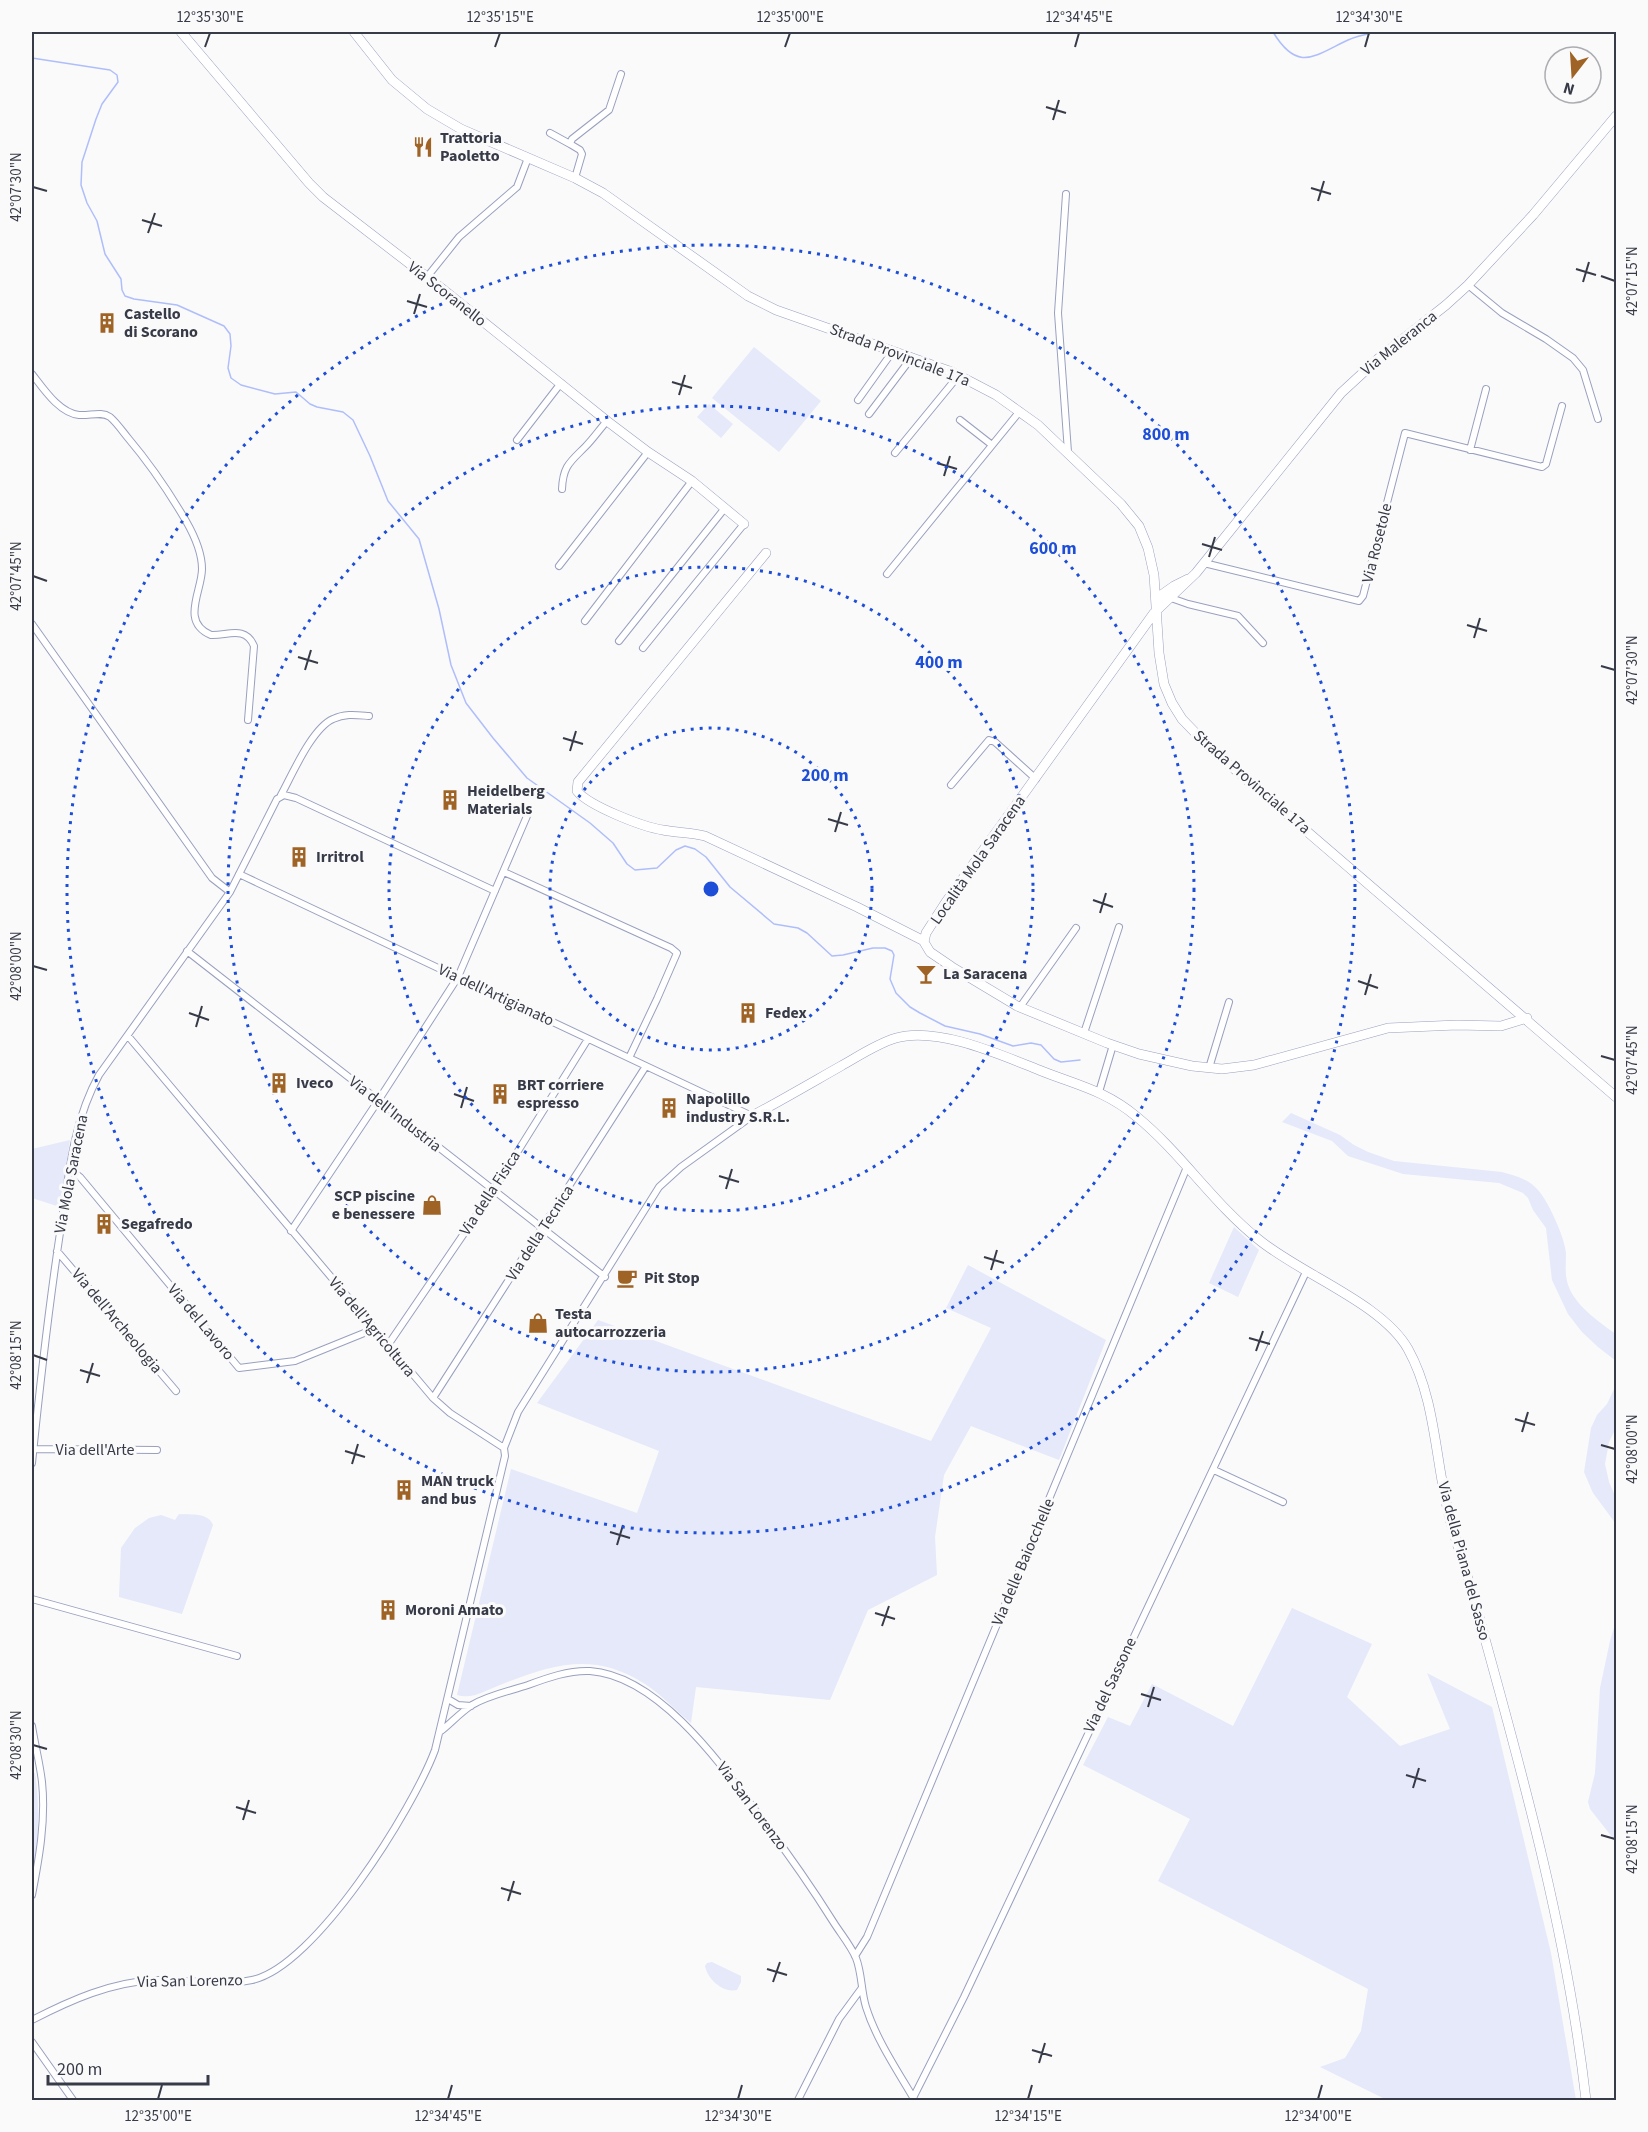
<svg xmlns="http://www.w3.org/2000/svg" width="1648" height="2132" viewBox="0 0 1648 2132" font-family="'Source Sans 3',sans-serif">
  <rect width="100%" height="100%" fill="#fafafa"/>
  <!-- green -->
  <path fill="#e5e9f9" d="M754 347 821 401 779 452 712 398Z
    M709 404 733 424 721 438 697 417Z
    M1291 1113 1340 1135 1354 1145 1368 1152 1394 1161 1502 1172C1513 1175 1527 1179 1535 1187 1547 1197 1565 1238 1566 1253 1566 1266 1564 1277 1570 1290 1579 1308 1600 1323 1616 1334V1361L1598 1347 1582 1332 1568 1314 1552 1280 1546 1228 1533 1210 1528 1198 1523 1193 1499 1183 1403 1174 1348 1156 1332 1141 1282 1122Z
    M70 1140 60 1207 32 1198V1149Z
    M1234 1227 1259 1250 1238 1297 1209 1283Z
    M968 1265 1106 1340 1059 1460 971 1426 944 1475 935 1537 937 1575 868 1610 830 1700 696 1687 691 1723C676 1711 662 1695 645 1684 594 1651 553 1664 500 1685 486 1690 472 1700 457 1695L511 1469 637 1513 659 1451 537 1403 598 1320 931 1441 991 1328 946 1308Z
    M1616 1385V1428L1609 1442 1605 1464 1609 1482 1616 1498V1524L1593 1493 1584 1472 1591 1428 1597 1415 1607 1404Z
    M179 1514C191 1515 208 1512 213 1525L182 1614 119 1597 121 1548 135 1528 149 1518 161 1515 175 1520Z
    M1292 1608 1372 1644 1347 1697 1400 1746 1450 1729 1427 1673 1492 1707 1551 1953 1576 2100H1387L1320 2067 1345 2058 1361 2031 1368 1989 1158 1881 1190 1819 1083 1765 1108 1717 1130 1726 1152 1684 1233 1726Z
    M1616 1621V1842L1590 1809 1588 1802 1595 1773 1600 1688 1610 1641Z
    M32 1773H35C40 1806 39 1842 32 1874Z
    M712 1962 741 1976V1982L737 1990C723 1993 708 1980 705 1966L707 1963Z"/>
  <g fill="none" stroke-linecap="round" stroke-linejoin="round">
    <!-- stream -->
    <path stroke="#afbefa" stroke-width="1.5" d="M1273 32C1298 73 1314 56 1348 40 1357 36 1367 34 1376 32
      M32 58 110 70 117 75 118 82 102 104 96 119 82 162 81 185 87 203 97 221 105 254 121 279 122 290 125 296 134 299 177 305 224 326 230 334 231 346 228 368 231 378 241 385 275 394 296 392 310 404 317 407 343 412 353 420 370 456 388 501 419 539 439 609 451 665 466 703 493 738 527 778 590 823 613 843 627 864 635 870 657 868 676 850 685 846 695 849 706 857 730 887 774 924 798 928 807 933 832 956 843 955 873 948H885L892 951 894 955 890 979 896 993 910 1007 920 1013 945 1026 980 1034 1013 1046 1031 1043 1041 1045 1054 1059 1061 1062 1080 1060"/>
    <!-- street casing -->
    <g stroke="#99a0be" stroke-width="8">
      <path id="street" d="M550 133 570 144
        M575 178 582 154 580 150 570 144 572 139 609 110 621 74
        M1066 194 1058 313 1068 452
        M427 277 459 237 517 187 528 158
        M1468 285 1502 313 1546 339 1573 358 1583 370 1598 419
        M32 374C43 388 59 413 79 415 90 416 101 411 110 417 117 423 123 432 128 438 150 464 169 492 186 521 194 535 202 553 202 569 202 591 180 622 211 635 227 636 245 625 254 646L248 720
        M858 400 893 351
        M869 414 912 357
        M960 420 992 445
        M517 440 561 383
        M1470 450 1486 389
        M895 453 959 375
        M562 489C563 466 570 462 585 447 593 439 599 430 607 421
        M1204 563 1359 601 1363 596 1405 433 1542 467 1546 464 1562 406
        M559 566 648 452
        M887 574 1020 411
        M1171 598 1188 604 1238 616 1263 643
        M585 621 692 481
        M32 624 212 878 230 892
        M619 641 725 508
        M643 648 744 524
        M951 785 989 740 995 742 1036 779
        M281 795C292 775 312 728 333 719 345 713 357 715 369 716
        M504 872 671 948 677 953 657 999 629 1058
        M187 951 605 1277
        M1020 1007 1076 928
        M1084 1033 1119 927
        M128 1036 433 1398 450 1413 504 1448
        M1209 1068 1229 1002
        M1099 1092 1113 1045
        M70 1169 80 1177 239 1368 295 1361 374 1329
        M291 1231 378 1101 458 977 530 809
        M57 1251 176 1391
        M388 1345 493 1191 588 1039
        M433 1398 646 1066
        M33 1449 157 1450
        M32 1463C40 1384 49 1305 61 1226 69 1174 73 1122 99 1075L230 892 277 799 284 795 296 798 495 891
        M1214 1470 1283 1502
        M32 1599 237 1656
        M448 1699 458 1705 471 1706
        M32 1726C35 1745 40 1764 42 1782 46 1820 39 1859 32 1895
        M441 1731C451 1723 461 1712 472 1705 489 1695 510 1691 528 1685 547 1678 569 1670 590 1671 661 1676 725 1770 764 1822 789 1855 812 1888 834 1923 841 1934 851 1946 856 1958 862 1973 861 1991 866 2007 876 2039 897 2070 914 2099
        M855 1956 867 1937 1187 1167
        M32 2020C71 2000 111 1982 156 1980 187 1980 221 1986 252 1980 315 1967 413 1809 435 1750L505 1456 504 1448 518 1412 659 1187 681 1167 752 1116 239 874
        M32 2042 73 2100
        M913 2098 964 1997 1306 1272
        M798 2100 839 2019 861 1989"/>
    </g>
    <!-- secondary casing -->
    <g stroke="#99a0be" stroke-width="10">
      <path id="secondary" d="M181 32 309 183 323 197 445 291 607 421 648 452 692 481 744 524
        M354 32 392 80 427 109 461 129 575 178 603 193 748 296 776 310 952 372 996 395 1038 425 1121 504 1139 526 1148 548 1154 575 1159 653 1164 684 1172 703 1182 719 1211 749 1616 1097
        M766 553 578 782 577 791C589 806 643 827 663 830 677 833 691 832 705 836L857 907 924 941
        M1157 598 1174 586 1188 579
        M1527 1018 1501 1026 1457 1025 1388 1028 1254 1065 1222 1069 1192 1066 1139 1054 1107 1043 1017 1006 952 967 930 952 924 942 926 933 946 902 1154 613 1196 573 1341 393 1379 358 1446 305 1468 285 1533 215 1616 116
        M752 1116C782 1100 811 1083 841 1066 859 1056 876 1044 896 1038 937 1026 1001 1055 1039 1070 1076 1085 1105 1090 1137 1117 1181 1153 1213 1203 1258 1239 1300 1274 1382 1303 1408 1349 1437 1401 1435 1466 1451 1523 1461 1558 1473 1592 1482 1628 1525 1783 1568 1940 1586 2100"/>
    </g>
    <!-- street -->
    <use href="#street" stroke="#fff" stroke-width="6"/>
    <!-- secondary -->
    <use href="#secondary" stroke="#fff" stroke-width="9"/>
  </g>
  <!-- ticks -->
  <path fill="none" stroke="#373a47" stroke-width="2" d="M205 47 210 33M495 47 500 33M785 47 790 33M1075 47 1079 33M1365 47 1369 33M1046 107 1066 113M1053 120 1059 100M33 187 47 191M1311 188 1331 194M1318 201 1324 181M142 220 162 226M148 233 155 213M1576 269 1596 275M1601 276 1615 281M1583 282 1589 262M407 301 427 307M414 314 420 294M672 382 692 388M679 395 685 375M937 463 957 469M944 476 950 456M1202 544 1222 550M1209 557 1215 537M33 576 47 581M1467 625 1487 631M1474 638 1480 618M298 657 318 663M1601 666 1615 670M305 670 311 650M563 738 583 744M570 751 576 731M828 819 848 825M835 832 841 812M1093 900 1113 907M1100 913 1106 893M33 966 47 970M1358 981 1378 988M1365 995 1371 974M189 1013 209 1020M196 1027 202 1006M1601 1056 1615 1060M454 1094 474 1101M461 1108 467 1087M719 1176 739 1182M726 1189 732 1169M984 1257 1004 1263M991 1270 997 1250M1249 1338 1270 1344M1256 1351 1263 1331M33 1355 47 1360M80 1370 100 1376M87 1383 93 1363M1515 1419 1535 1425M1522 1432 1528 1412M1601 1445 1615 1449M345 1451 365 1457M352 1464 358 1444M610 1532 630 1538M617 1545 623 1525M875 1613 895 1619M882 1626 889 1606M1141 1694 1161 1700M1148 1707 1154 1687M33 1745 47 1749M1406 1775 1426 1781M1413 1788 1419 1768M236 1807 256 1813M243 1820 249 1800M1601 1835 1615 1839M501 1888 521 1894M508 1901 514 1881M767 1969 787 1975M773 1982 780 1962M1032 2050 1052 2056M1039 2063 1045 2043M158 2099 162 2085M448 2099 452 2085M738 2099 742 2085M1028 2099 1032 2085M1318 2099 1322 2085"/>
  <!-- distance rings -->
  <g fill="none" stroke="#1d4ed8" stroke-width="3" stroke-dasharray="3 6">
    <circle cx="711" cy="889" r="161"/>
    <circle cx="711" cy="889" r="322"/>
    <circle cx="711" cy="889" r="483"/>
    <circle cx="711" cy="889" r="644"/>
  </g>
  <!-- icons -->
  <defs>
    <g id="restaurant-bare" transform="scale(1.62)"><path d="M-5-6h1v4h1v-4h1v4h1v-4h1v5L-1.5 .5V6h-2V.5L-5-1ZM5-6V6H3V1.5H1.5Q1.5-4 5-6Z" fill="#9f6425" stroke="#fafafa" stroke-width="2.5" paint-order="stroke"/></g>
    <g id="building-bare" transform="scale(1.62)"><path d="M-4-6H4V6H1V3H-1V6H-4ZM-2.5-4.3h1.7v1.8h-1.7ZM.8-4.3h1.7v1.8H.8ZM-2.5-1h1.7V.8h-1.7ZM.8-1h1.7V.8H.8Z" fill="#9f6425" stroke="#fafafa" stroke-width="2.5" paint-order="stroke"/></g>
    <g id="bar-bare" transform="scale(1.62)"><path d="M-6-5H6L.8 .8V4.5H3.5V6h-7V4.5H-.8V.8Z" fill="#9f6425" stroke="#fafafa" stroke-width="2.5" paint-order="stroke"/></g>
    <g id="shop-bare" transform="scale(1.62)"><path d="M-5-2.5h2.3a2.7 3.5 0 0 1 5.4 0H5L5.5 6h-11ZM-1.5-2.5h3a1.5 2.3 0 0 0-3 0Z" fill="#9f6425" stroke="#fafafa" stroke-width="2.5" paint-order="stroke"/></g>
    <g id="cafe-bare" transform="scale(1.62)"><path d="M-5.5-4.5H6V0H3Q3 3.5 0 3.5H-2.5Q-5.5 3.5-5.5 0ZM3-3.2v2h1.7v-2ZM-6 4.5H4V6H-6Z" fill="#9f6425" stroke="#fafafa" stroke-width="2.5" paint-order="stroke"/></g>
  </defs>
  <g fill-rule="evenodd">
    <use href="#restaurant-bare" x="423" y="147"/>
    <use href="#building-bare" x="107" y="323"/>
    <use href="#building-bare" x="450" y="800"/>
    <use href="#building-bare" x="299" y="857"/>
    <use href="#bar-bare" x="926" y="974"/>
    <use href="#building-bare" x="748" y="1013"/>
    <use href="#building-bare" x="279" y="1083"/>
    <use href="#building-bare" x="500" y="1094"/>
    <use href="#building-bare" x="669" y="1108"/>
    <use href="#shop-bare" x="432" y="1205"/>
    <use href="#building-bare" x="104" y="1224"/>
    <use href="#cafe-bare" x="627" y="1278"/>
    <use href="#shop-bare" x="538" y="1323"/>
    <use href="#building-bare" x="404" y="1490"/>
    <use href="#building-bare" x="388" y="1610"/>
  </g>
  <g text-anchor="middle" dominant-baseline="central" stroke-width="6" stroke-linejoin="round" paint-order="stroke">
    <!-- poi labels -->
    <g font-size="16" font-weight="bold" fill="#373a47" stroke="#fafafa" text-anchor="start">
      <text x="440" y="138">Trattoria<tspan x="440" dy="18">Paoletto</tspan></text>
      <text x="124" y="314">Castello<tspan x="124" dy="18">di Scorano</tspan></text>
      <text x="467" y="791">Heidelberg<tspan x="467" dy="18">Materials</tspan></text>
      <text x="316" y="857">Irritrol</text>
      <text x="943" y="974">La Saracena</text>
      <text x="765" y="1013">Fedex</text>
      <text x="296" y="1083">Iveco</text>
      <text x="517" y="1085">BRT corriere<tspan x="517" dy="18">espresso</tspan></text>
      <text x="686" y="1099">Napolillo<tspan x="686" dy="18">industry S.R.L.</tspan></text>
      <text x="415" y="1196" text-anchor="end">SCP piscine<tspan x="415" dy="18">e benessere</tspan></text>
      <text x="121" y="1224">Segafredo</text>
      <text x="644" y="1278">Pit Stop</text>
      <text x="555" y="1314">Testa<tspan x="555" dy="18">autocarrozzeria</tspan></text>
      <text x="421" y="1481">MAN truck<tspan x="421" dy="18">and bus</tspan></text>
      <text x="405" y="1610">Moroni Amato</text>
    </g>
    <!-- street labels -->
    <g font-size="16" fill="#373a47" stroke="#fafafa">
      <text transform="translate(447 294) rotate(38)">Via Scoranello</text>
      <text transform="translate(1399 343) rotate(-39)">Via Maleranca</text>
      <text transform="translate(900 355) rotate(21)">Strada Provinciale 17a</text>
      <text transform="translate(1377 543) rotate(-76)">Via Rosetole</text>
      <text transform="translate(1252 782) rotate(41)">Strada Provinciale 17a</text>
      <text transform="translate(978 860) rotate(-55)">Località Mola Saracena</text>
      <text transform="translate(496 995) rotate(25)">Via dell'Artigianato</text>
      <text transform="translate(395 1114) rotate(38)">Via dell'Industria</text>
      <text transform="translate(71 1174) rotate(-79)">Via Mola Saracena</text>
      <text transform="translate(490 1193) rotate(-57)">Via della Fisica</text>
      <text transform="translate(540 1233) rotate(-57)">Via della Tecnica</text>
      <text transform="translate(117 1321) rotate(50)">Via dell'Archeologia</text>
      <text transform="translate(201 1322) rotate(50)">Via del Lavoro</text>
      <text transform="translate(372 1327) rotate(50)">Via dell'Agricoltura</text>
      <text x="95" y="1450">Via dell'Arte</text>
      <text transform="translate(1464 1561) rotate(75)">Via della Piana del Sasso</text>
      <text transform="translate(1023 1562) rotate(-67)">Via delle Baiocchelle</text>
      <text transform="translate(1110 1685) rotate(-65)">Via del Sassone</text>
      <text transform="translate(752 1806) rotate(53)">Via San Lorenzo</text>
      <text transform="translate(190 1981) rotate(-1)">Via San Lorenzo</text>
    </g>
  </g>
  <circle cx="711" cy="889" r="9" fill="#1d4ed8" stroke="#fafafa" stroke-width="3"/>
  <g font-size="18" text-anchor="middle" font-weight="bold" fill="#1d4ed8" stroke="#fafafa" stroke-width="6" stroke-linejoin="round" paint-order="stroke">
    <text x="1166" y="440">800 m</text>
    <text x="1053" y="554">600 m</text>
    <text x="939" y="668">400 m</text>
    <text x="825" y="781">200 m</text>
  </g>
  <!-- border -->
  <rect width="1648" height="2132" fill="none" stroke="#fafafa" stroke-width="66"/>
  <!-- north arrow -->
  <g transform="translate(1573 75) rotate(197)"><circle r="28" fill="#fafafa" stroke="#acadb2" stroke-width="1.5"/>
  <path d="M0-4.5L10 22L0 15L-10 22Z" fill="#9f6425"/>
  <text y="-9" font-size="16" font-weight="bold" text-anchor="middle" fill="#373a47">N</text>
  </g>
  <!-- scale -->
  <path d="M48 2075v9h160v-9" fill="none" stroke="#373a47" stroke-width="3"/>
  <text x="57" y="2075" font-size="18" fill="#373a47" stroke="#fafafa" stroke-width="4.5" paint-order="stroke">200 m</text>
  <rect x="33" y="33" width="1582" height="2066" fill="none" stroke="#373a47" stroke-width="2"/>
  <g font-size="15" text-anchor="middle" fill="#373a47">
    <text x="210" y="22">12°35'30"E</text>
    <text x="500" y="22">12°35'15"E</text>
    <text x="790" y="22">12°35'00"E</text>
    <text x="1079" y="22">12°34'45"E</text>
    <text x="1369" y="22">12°34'30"E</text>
    <text transform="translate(16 187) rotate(-90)" y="5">42°07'30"N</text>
    <text transform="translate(1632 281) rotate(-90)" y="5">42°07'15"N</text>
    <text transform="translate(16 576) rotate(-90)" y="5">42°07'45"N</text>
    <text transform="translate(1632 670) rotate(-90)" y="5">42°07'30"N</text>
    <text transform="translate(16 966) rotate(-90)" y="5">42°08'00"N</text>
    <text transform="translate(1632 1060) rotate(-90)" y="5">42°07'45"N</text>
    <text transform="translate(16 1355) rotate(-90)" y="5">42°08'15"N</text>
    <text transform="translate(1632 1449) rotate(-90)" y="5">42°08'00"N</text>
    <text transform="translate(16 1745) rotate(-90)" y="5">42°08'30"N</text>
    <text transform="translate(1632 1839) rotate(-90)" y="5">42°08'15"N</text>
    <text x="158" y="2121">12°35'00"E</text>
    <text x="448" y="2121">12°34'45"E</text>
    <text x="738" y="2121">12°34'30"E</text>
    <text x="1028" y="2121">12°34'15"E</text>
    <text x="1318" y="2121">12°34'00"E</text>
  </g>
</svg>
